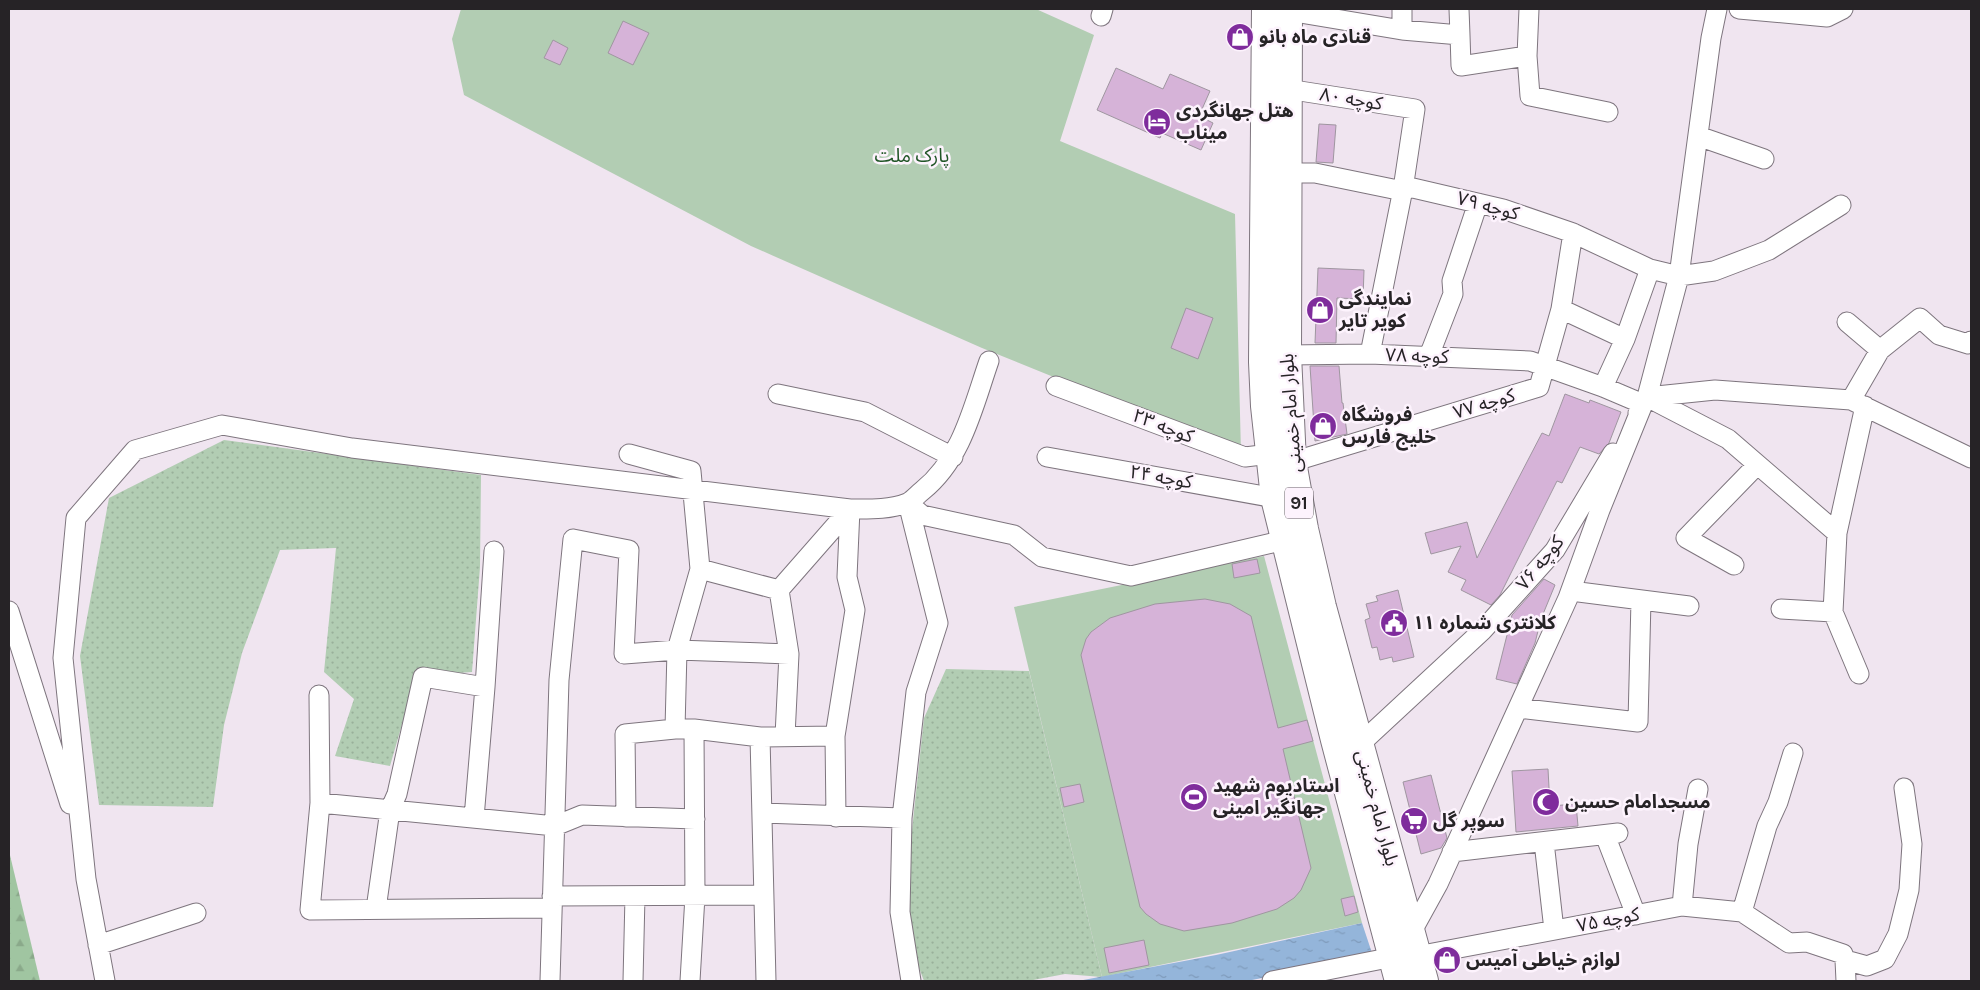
<svg xmlns="http://www.w3.org/2000/svg" width="1980" height="990" viewBox="0 0 1980 990" font-family="Karla,'Noto Sans Arabic',sans-serif">
  <defs>
    <pattern id="forest-firs" width="22" height="20" patternUnits="userSpaceOnUse" patternTransform="scale(1.25)"><rect width="22" height="20" fill="#a0c5a1"/><path d="M5 1l3.5 6h-7zM16 11l3.5 6h-7z" fill="#8aa98a"/></pattern>
    <pattern id="garden-dots" width="8" height="8" patternUnits="userSpaceOnUse" patternTransform="scale(1.25)"><rect width="8" height="8" fill="#b2cdb3"/><path d="M2 2h.1M6 6h.1" fill="none" stroke="#99b09a" stroke-width="1.8" stroke-linecap="round"/></pattern>
    <pattern id="water-ripples" width="26" height="14" patternUnits="userSpaceOnUse" patternTransform="scale(1.25)"><rect width="26" height="14" fill="#94b5da"/><path d="M2 4q2-2 4 0t4 0M15 11q2-2 4 0t4 0" fill="none" stroke="#7f9bbb"/></pattern>
  </defs>
  <rect width="100%" height="100%" fill="#f0e5f0"/>
  <!-- green -->
  <path fill="#b2cdb3" d="M461 9H1036L1094 35 1060 141 1235 214 1241 453 982 348 751 246 464 95 452 39Z
    M1264 556 1362 923 1102 977 1014 607Z"/>
  <!-- forest -->
  <path fill="url(#forest-firs)" d="M9 851 40 981H9Z"/>
  <!-- garden -->
  <path fill="url(#garden-dots)" d="M224 440 481 475 480 567 472 672 416 676 390 766 335 756 354 699 324 672 336 548 280 550 242 653 224 725 213 807 99 805 80 656 109 498Z
    M946 669 1029 671 1102 977 1065 974 1028 981H924L902 923 924 718Z"/>
  <!-- water -->
  <path fill="url(#water-ripples)" d="M1362 923 1373 956 1247 981H1078L1216 955Z"/>
  <!-- building -->
  <path fill="#d6b3d8" stroke="#9f96a0" d="M623 21 649 33 633 65 608 53Z
    M553 40 568 48 560 65 544 58Z
    M1116 68 1163 89 1170 74 1210 91 1199 116 1213 123 1201 150 1162 133 1160 138 1097 110Z
    M1319 124 1336 125 1333 163 1316 162Z
    M1318 268 1364 270 1363 299 1337 298 1336 343H1315Z
    M1186 308 1213 318 1198 359 1171 348Z
    M1310 366H1339L1342 403H1343L1347 434 1315 441Z
    M1565 394 1589 403 1590 400 1621 412 1609 443 1599 454 1580 447 1562 483 1557 481 1500 595 1491 605 1461 590 1466 580 1448 572 1461 546 1431 554 1425 533 1467 522 1477 558 1542 433 1549 436Z
    M1257 559 1260 573 1234 578 1232 564Z
    M1544 579 1555 585 1541 619 1535 643 1517 684 1496 679 1512 615Z
    M1398 590 1414 657 1393 662 1392 657 1380 660 1377 647 1372 648 1365 620 1370 618 1366 604 1378 601 1376 596Z
    M1205 599 1230 604 1251 616 1278 728 1307 720 1313 741 1283 749 1311 868 1301 890 1294 898 1277 909 1232 923 1184 931 1160 924 1146 914 1140 907 1081 655 1086 639 1091 632 1110 618 1155 604Z
    M1548 769 1550 806 1576 804 1578 826 1516 832 1512 771Z
    M1431 775 1447 838 1441 848 1421 854 1403 782Z
    M1080 784 1084 802 1064 807 1060 788Z
    M1354 896 1358 912 1345 916 1341 899Z
    M1144 940 1149 965 1109 973 1104 948Z"/>
  <g fill="none" stroke-linecap="round" stroke-linejoin="round">
    <!-- minor casing -->
    <g stroke="#7e757e" stroke-width="21">
      <path id="minor" d="M1402 9V30
        M1529 9 1527 56 1530 96 1608 112
        M1739 9 1827 17 1843 9
        M1288 11 1402 30 1460 35 1459 9
        M1101 16 1103 9
        M1460 35 1461 66 1527 56
        M1287 89 1415 109 1403 189 1370 354
        M1698 136 1764 159
        M1287 173H1315L1393 189 1413 188 1503 209 1573 233 1650 269 1679 276 1711 38 1717 9
        M1841 205 1769 250 1714 271 1679 276 1647 397 1728 439 1837 533 1865 406
        M1561 309 1625 339
        M1847 322 1880 350
        M1287 355 1370 354 1530 361 1603 387 1643 404 1600 510 1568 598 1438 884 1411 933
        M1429 356 1453 294 1452 281 1478 203
        M1056 386 1245 457 1270 454
        M1603 387 1625 339 1650 269
        M778 394 865 412 953 457
        M1851 400 1880 350 1920 318 1939 335 1968 344 1971 341
        M1638 413 1647 397 1715 390 1851 400 1971 458
        M629 454 691 471 700 569 677 650 675 729
        M1047 457 1275 498
        M1292 462 1539 387 1561 309 1573 233
        M908 503 938 623 916 692 902 818 900 912 911 981
        M908 503 922 515 1014 535 1042 557 1131 576 1285 540
        M1837 533 1833 612 1859 674
        M1734 565 1686 538 1757 465
        M700 569 779 590
        M1571 591 1689 606
        M1781 609 1833 612
        M9 611 70 804
        M485 687 494 551
        M319 695 320 803 310 910 552 908
        M1518 708 1638 722 1641 600
        M785 736 789 654 779 590 850 509
        M760 737 766 981
        M1359 745 1483 630 1555 550 1613 453
        M320 803 555 826 582 815 695 819
        M763 813 902 818
        M626 817 625 734 675 729H694L760 737 835 736
        M836 817 835 736 855 610 847 577 850 509
        M1605 835 1636 915
        M1544 842 1554 930
        M1452 852 1618 833
        M552 896 764 895
        M1682 906 1742 912 1789 943 1807 942 1843 954 1845 960
        M376 909 390 810 397 794 423 677 485 687 474 818
        M1742 912 1767 826 1778 802 1793 753
        M98 945 196 913
        M105 981 86 879 63 658 76 518 135 450 222 425 352 448 850 509C868 509 889 510 907 503 912 501 917 495 922 491 962 459 973 407 989 361
        M550 981 559 680 573 539 629 550 624 654 677 650 789 654
        M633 981 635 896
        M690 981 695 896 694 729
        M1272 981 1393 957 1417 956 1682 906 1688 844 1698 789
        M1846 981 1845 960 1867 966 1885 959 1898 934 1909 890 1912 844 1904 788"/>
    </g>
    <!-- primary casing -->
    <g stroke="#7e757e" stroke-width="30">
      <path id="primary" d="M1266 9 1263 362 1265 406 1275 498 1335 740 1399 981
        M1288 9 1287 355 1292 462 1304 529 1322 607 1424 981"/>
    </g>
    <!-- minor -->
    <use href="#minor" stroke="#fff" stroke-width="19"/>
    <!-- primary -->
    <use href="#primary" stroke="#fff" stroke-width="28"/>
  </g>
  <!-- icons -->
  <defs>
    <g id="shop-disc" transform="scale(1.4375)"><circle r="9.5" fill="#7f2c9c" stroke="#fdf3fd"/><path d="M-5-2.5h2.3a2.7 3.5 0 0 1 5.4 0H5L5.5 6h-11ZM-1.5-2.5h3a1.5 2.3 0 0 0-3 0Z" fill="#fff"/></g>
    <g id="hotel-disc" transform="scale(1.4375)"><circle r="9.5" fill="#7f2c9c" stroke="#fdf3fd"/><path d="M-6-4.5h1.5V1H6V5H4.5V3h-9V5H-6ZM-4 0a1.8 1.8 0 1 1 3.6 0ZM.5 0V-2.5h3Q6-2.5 6 0Z" fill="#fff"/></g>
    <g id="civic-disc" transform="scale(1.4375)"><circle r="9.5" fill="#7f2c9c" stroke="#fdf3fd"/><path d="M-.6-6.5H3V-4.5H.6V-3L4-1V1h2V6H-6V1h2V-1L-.6-3ZM-1.2 2.5V6h2.4V2.5Z" fill="#fff"/></g>
    <g id="stadium-disc" transform="scale(1.4375)"><circle r="9.5" fill="#7f2c9c" stroke="#fdf3fd"/><path d="M0-5a6.5 5 0 1 0 0 10a6.5 5 0 1 0 0-10ZM-3.5-1.8h7v3.6h-7Z" fill="#fff"/></g>
    <g id="mosque-disc" transform="scale(1.4375)"><circle r="9.5" fill="#7f2c9c" stroke="#fdf3fd"/><path d="M3.5-4.9A6 6 0 1 0 3.5 4.9A5 5 0 1 1 3.5-4.9Z" fill="#fff"/></g>
    <g id="supermarket-disc" transform="scale(1.4375)"><circle r="9.5" fill="#7f2c9c" stroke="#fdf3fd"/><path d="M-6-5.5h2.5l.6 2H6L4.5 2H-2.5L-4.4-4H-6ZM-1.5 3.2a1.3 1.3 0 1 0 .1 0ZM3 3.2a1.3 1.3 0 1 0 .1 0Z" fill="#fff"/></g>
  </defs>
  <g fill-rule="evenodd">
    <use href="#shop-disc" x="1240" y="37"/>
    <use href="#hotel-disc" x="1157" y="122"/>
    <use href="#shop-disc" x="1320" y="310"/>
    <use href="#shop-disc" x="1323" y="426"/>
    <use href="#civic-disc" x="1394" y="623"/>
    <use href="#stadium-disc" x="1194" y="797"/>
    <use href="#mosque-disc" x="1546" y="802"/>
    <use href="#supermarket-disc" x="1414" y="821"/>
    <use href="#shop-disc" x="1447" y="960"/>
  </g>
  <g text-anchor="middle" dominant-baseline="central" stroke-width="5" stroke-linejoin="round" paint-order="stroke">
    <!-- shield labels -->
    <rect fill="#fdf3fd" stroke="#666166" stroke-width="1" x="1285" y="487.5" width="28" height="31" rx="4"/>
    <g font-size="18" font-weight="bold" fill="#262326">
      <text x="1299" y="503">91</text>
    </g>
    <!-- poi labels -->
    <g font-size="19" font-weight="bold" fill="#262326" stroke="#fdf3fd" text-anchor="start">
      <text x="1259" y="37">قنادی ماه بانو</text>
      <text x="1176" y="111">هتل جهانگردی<tspan x="1176" dy="22">میناب</tspan></text>
      <text x="1339" y="299">نمایندگی<tspan x="1339" dy="22">کویر تایر</tspan></text>
      <text x="1342" y="415">فروشگاه<tspan x="1342" dy="22">خلیج فارس</tspan></text>
      <text x="1413" y="623">کلانتری شماره ۱۱</text>
      <text x="1213" y="786">استادیوم شهید<tspan x="1213" dy="22">جهانگیر امینی</tspan></text>
      <text x="1565" y="802">مسجدامام حسین</text>
      <text x="1433" y="821">سوپر گل</text>
      <text x="1466" y="960">لوازم خیاطی آمیس</text>
    </g>
    <!-- street labels -->
    <g font-size="19" fill="#262326" stroke="#fdf3fd">
      <text transform="translate(1351 99) rotate(9)">کوچه ۸۰</text>
      <text transform="translate(1488 206) rotate(15)">کوچه ۷۹</text>
      <text transform="translate(1417 356) rotate(2)">کوچه ۷۸</text>
      <text transform="translate(1484 404) rotate(-17)">کوچه ۷۷</text>
      <text transform="translate(1291 413) rotate(-94)">بلوار امام خمینی</text>
      <text transform="translate(1163 426) rotate(21)">کوچه ۲۳</text>
      <text transform="translate(1161 477) rotate(10)">کوچه ۲۴</text>
      <text transform="translate(1540 563) rotate(-51)">کوچه ۷۶</text>
      <text transform="translate(1377 808) rotate(75)">بلوار امام خمینی</text>
      <text transform="translate(1608 920) rotate(-11)">کوچه ۷۵</text>
    </g>
    <!-- park labels -->
    <g font-size="19" fill="#215627" stroke="#fdf3fd">
      <text x="912" y="156">پارک ملت</text>
    </g>
  </g>
  <!-- border -->
  <rect width="1980" height="990" fill="none" stroke="#262326" stroke-width="20"/>
</svg>
